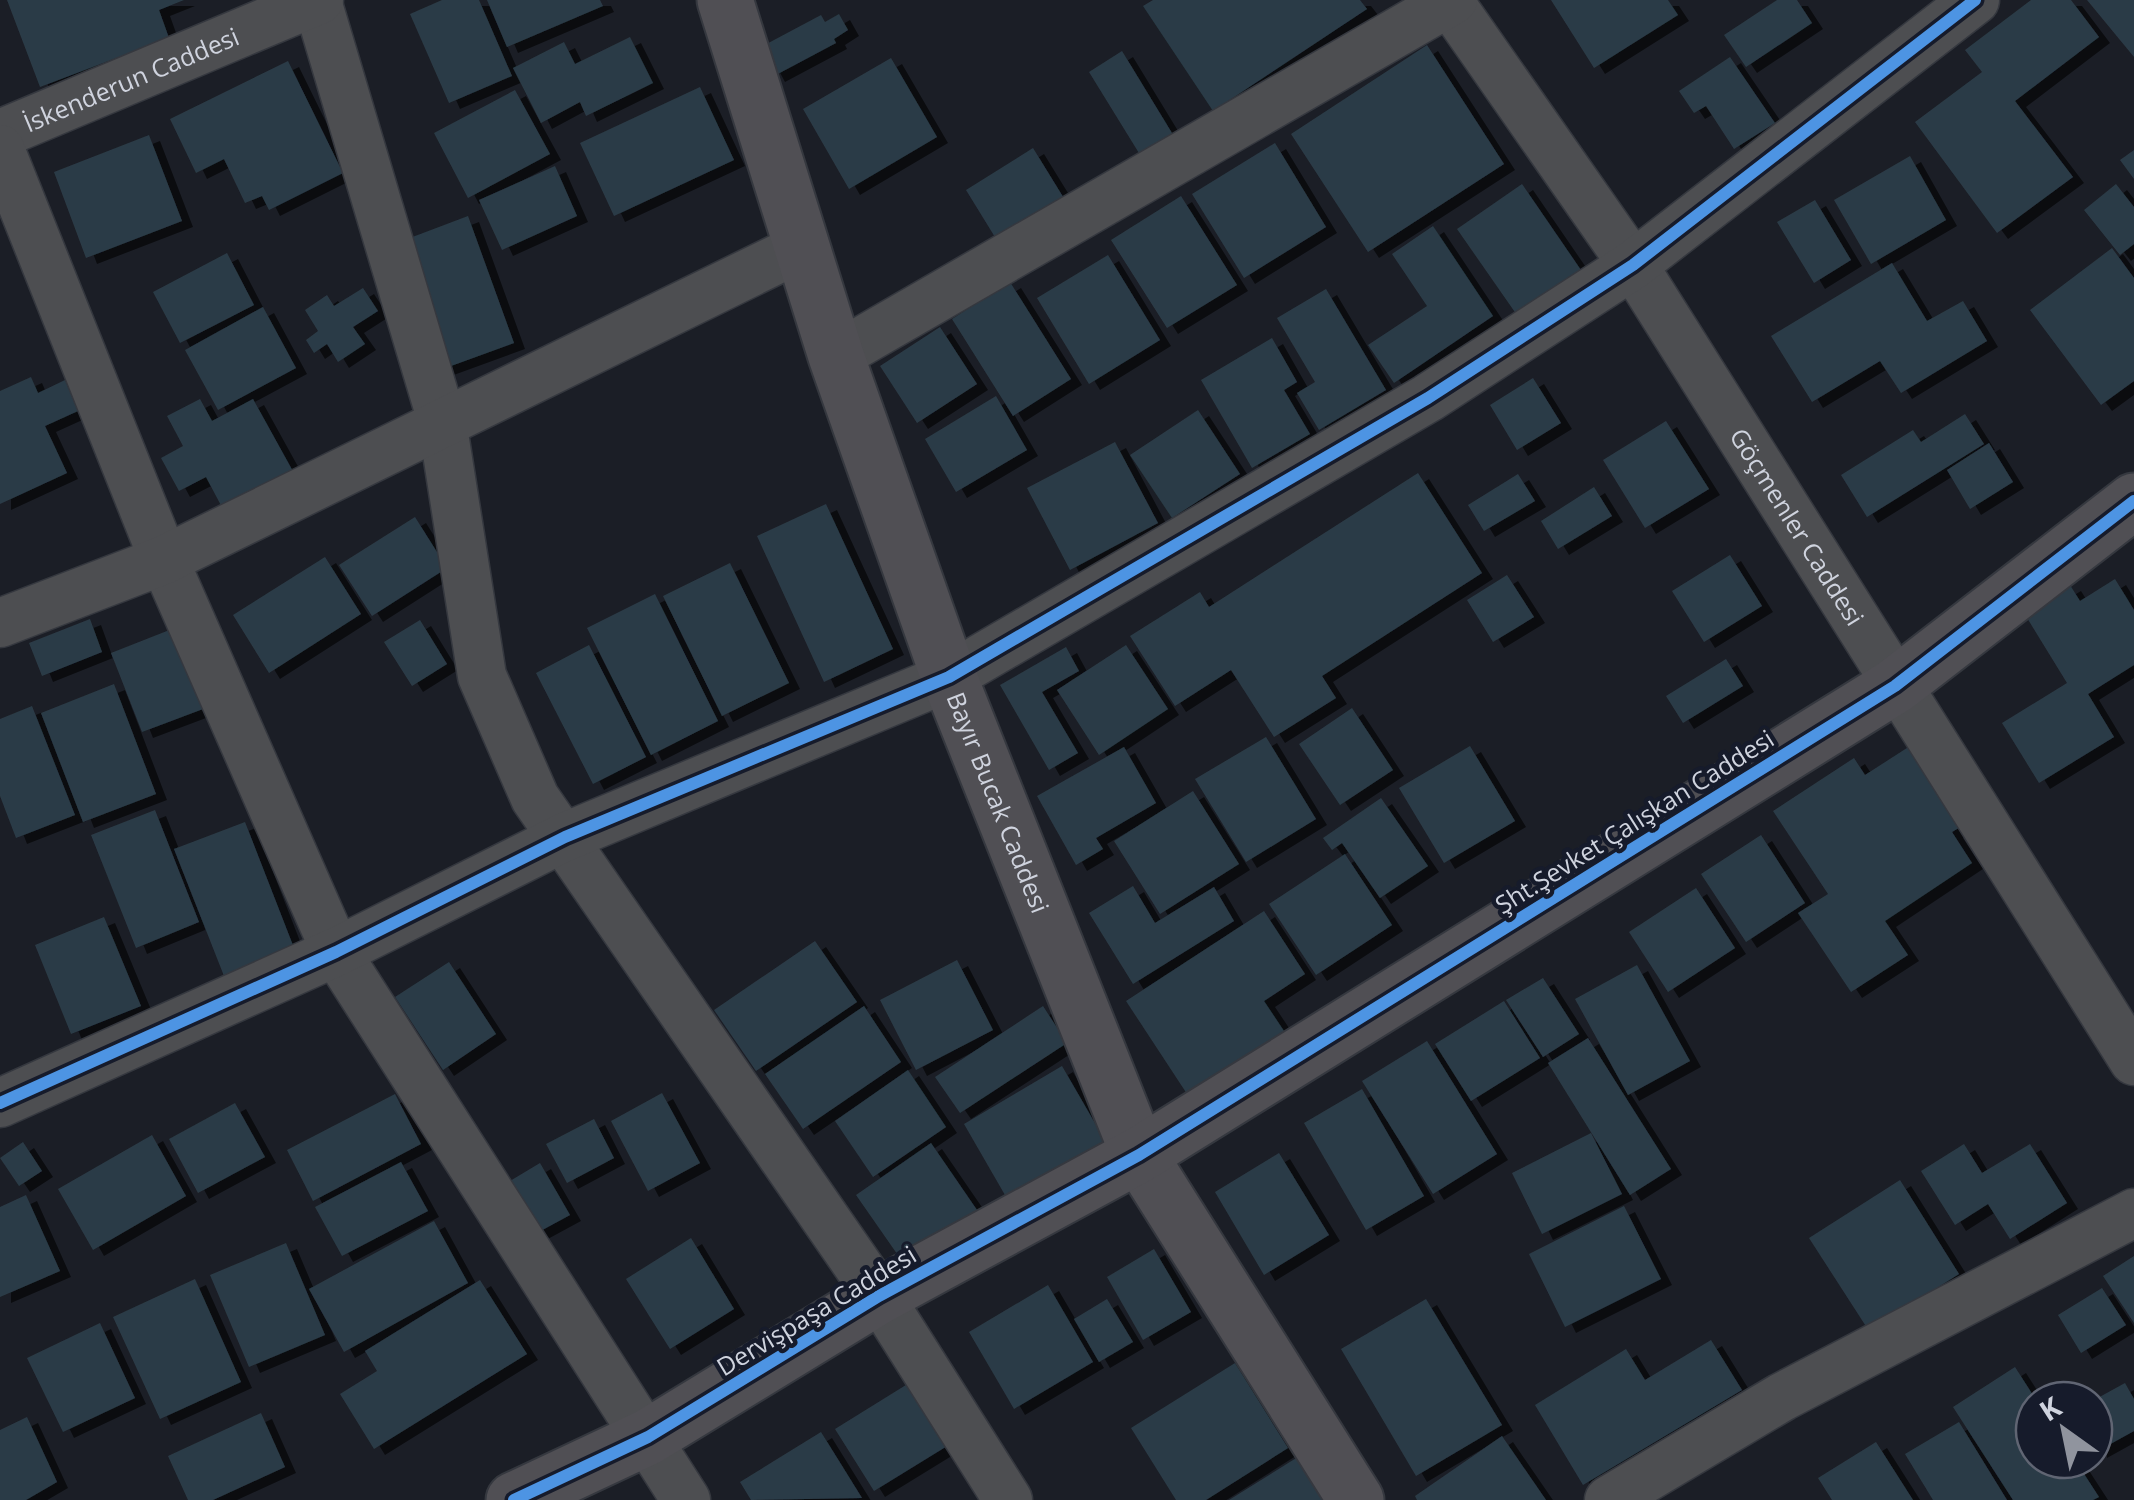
<svg xmlns="http://www.w3.org/2000/svg" width="2134" height="1500" viewBox="0 0 2134 1500" font-family="'Open Sans',sans-serif">
  <defs>
    <filter id="shadow"><feDropShadow dx="11" dy="6" stdDeviation="0" flood-color="#0009"/></filter>
  </defs>
  <rect width="100%" height="100%" fill="#1b1e26"/>
  <!-- building -->
  <path fill="#2b3b46" filter="url(#shadow)" d="M7 0H184L159 10 169 38 40 87Z
    M442 0H479L512 76 449 103 410 14Z
    M487 0H600L603 6 507 47Z
    M1153 0H1360L1367 9 1213 111 1143 6Z
    M1551 0H1668L1678 15 1594 68Z
    M1777 0H1797L1812 23 1746 67 1724 35Z
    M2031 0H2071L2099 37 2015 101 2073 177 1997 233 1915 122 1982 72 1965 50Z
    M2087 0H2134V57Z
    M839 14 848 30 834 39 836 43 774 76 759 48 821 15 825 22Z
    M630 37 653 83 586 116 580 102 541 123 513 68 564 42 575 64Z
    M1427 45 1504 164 1368 252 1291 134Z
    M1122 51 1175 138 1142 158 1089 72Z
    M1730 57 1775 123 1734 149 1706 106 1694 113 1679 91Z
    M891 58 937 137 849 189 803 109Z
    M288 61 343 173 269 210 262 196 245 203 224 159 196 173 170 119Z
    M700 87 734 160 614 216 580 143Z
    M515 90 550 154 468 198 434 133Z
    M149 135 182 221 86 258 54 172Z
    M1275 143 1326 227 1244 278 1192 194Z
    M1033 148 1065 200 998 242 966 190Z
    M2134 150V179L2120 160Z
    M1910 156 1946 220 1871 264 1834 200Z
    M555 166 577 216 502 250 479 200Z
    M1522 184 1583 273 1519 318 1457 229Z
    M2116 184 2134 207V244L2120 255 2084 210Z
    M1181 196 1237 285 1167 328 1111 240Z
    M1815 200 1851 260 1814 283 1777 222Z
    M468 216 514 343 440 370 394 244Z
    M1433 226 1493 316 1394 383 1368 345 1427 306 1392 254Z
    M2112 248 2134 278V381L2101 405 2030 310Z
    M227 253 254 305 180 343 153 292Z
    M1108 255 1160 340 1089 384 1037 298Z
    M1892 263 1927 321 1963 301 1987 341 1901 393 1880 361 1812 402 1771 336Z
    M1010 282 1071 379 1013 416 952 319Z
    M363 288 378 311 353 327 365 344 338 362 327 344 314 353 306 340 318 331 305 310 327 295 334 306Z
    M1326 289 1386 390 1319 430 1297 393 1315 382 1277 318Z
    M263 307 296 368 218 410 185 350Z
    M940 327 977 384 917 423 880 366Z
    M1272 338 1297 382 1284 390 1310 434 1252 468 1201 380Z
    M31 377 38 393 65 380 78 411 45 426 67 473 0 504V391Z
    M1533 378 1561 423 1517 450 1490 405Z
    M996 396 1027 450 956 492 925 439Z
    M200 399 212 421 253 399 295 475 225 513 206 477 179 491 161 458 183 446 167 416Z
    M1198 410 1240 474 1172 518 1130 455Z
    M1965 414 1984 444 1867 517 1841 475 1913 430 1921 442Z
    M1666 421 1709 489 1645 528 1603 460Z
    M1115 442 1158 523 1070 570 1027 488Z
    M1989 443 2013 482 1970 509 1947 470Z
    M1418 473 1482 573 1322 676 1336 698 1274 737 1231 670 1175 706 1130 636 1200 592 1209 607Z
    M1518 474 1535 501 1484 531 1468 505Z
    M1594 487 1612 516 1558 549 1541 521Z
    M826 504 893 649 824 682 757 536Z
    M415 517 447 568 372 616 339 565Z
    M1730 555 1762 606 1704 642 1672 591Z
    M325 557 361 614 269 673 233 615Z
    M730 563 789 683 722 716 663 596Z
    M1507 575 1534 617 1493 642 1467 600Z
    M2115 579 2134 610V665L2088 694 2114 737 2039 783 2002 723 2067 683 2024 613 2070 585 2080 601Z
    M655 594 718 721 651 755 587 628Z
    M90 619 102 652 42 676 29 643Z
    M420 620 447 664 412 686 384 642Z
    M172 629 203 709 142 732 111 653Z
    M589 645 646 757 593 784 536 673Z
    M1126 645 1168 709 1099 755 1057 690Z
    M1066 647 1079 671 1042 692 1078 753 1049 770 1000 685Z
    M1726 659 1743 686 1683 723 1666 696Z
    M114 684 156 794 83 822 41 713Z
    M32 706 75 815 16 838 0 796V719Z
    M1352 708 1393 770 1340 805 1299 744Z
    M1266 737 1316 819 1246 862 1195 779Z
    M1470 746 1515 821 1444 863 1399 788Z
    M1910 746 1962 826 1952 832 1972 863 1885 921 1908 955 1851 992 1798 913 1828 894 1773 811 1854 758 1865 775Z
    M1124 747 1156 803 1096 838 1103 849 1076 865 1037 796Z
    M1193 791 1239 864 1160 914 1114 841Z
    M1381 798 1428 866 1380 898 1342 843 1332 850 1323 838Z
    M155 810 199 922 136 948 91 835Z
    M245 822 294 948 224 976 174 849Z
    M1761 835 1805 903 1746 942 1701 874Z
    M1345 854 1392 925 1316 975 1269 904Z
    M1133 886 1155 923 1214 887 1234 921 1133 984 1089 913Z
    M1696 888 1735 948 1668 992 1629 932Z
    M1264 911 1305 974 1264 1001 1288 1037 1191 1100 1126 1001Z
    M104 917 141 1006 71 1034 35 945Z
    M815 941 857 1002 756 1071 714 1010Z
    M957 960 993 1030 916 1070 880 1000Z
    M449 962 496 1034 443 1070 395 997Z
    M1637 965 1690 1061 1628 1095 1575 999Z
    M1543 978 1579 1034 1543 1057 1506 1000Z
    M1504 1001 1540 1058 1471 1101 1435 1044Z
    M864 1006 901 1062 803 1129 765 1074Z
    M1043 1006 1067 1043 960 1113 935 1077Z
    M1588 1038 1671 1169 1630 1195 1548 1063Z
    M1427 1041 1497 1154 1433 1194 1362 1081Z
    M1062 1066 1107 1144 1009 1202 964 1124Z
    M908 1070 946 1127 873 1177 835 1121Z
    M1362 1089 1424 1196 1366 1230 1304 1123Z
    M662 1093 700 1163 648 1191 611 1121Z
    M395 1094 421 1144 313 1201 287 1150Z
    M235 1103 265 1157 198 1193 169 1139Z
    M594 1119 614 1158 567 1183 546 1144Z
    M1591 1133 1622 1194 1542 1234 1512 1173Z
    M152 1135 186 1196 93 1250 58 1189Z
    M23 1142 42 1171 19 1186 0 1158Z
    M931 1143 977 1210 902 1261 856 1195Z
    M1964 1144 1982 1173 2030 1144 2067 1203 2010 1239 1988 1204 1955 1225 1921 1171Z
    M1279 1153 1329 1235 1264 1275 1215 1192Z
    M401 1162 428 1211 342 1256 315 1207Z
    M540 1163 570 1215 535 1234 505 1184Z
    M1900 1180 1959 1274 1869 1331 1809 1238Z
    M26 1195 60 1271 0 1297V1207Z
    M1624 1206 1661 1279 1565 1327 1529 1254Z
    M434 1221 468 1283 344 1352 309 1289Z
    M691 1238 734 1309 670 1349 626 1279Z
    M286 1243 325 1335 249 1367 210 1275Z
    M1154 1249 1191 1312 1143 1340 1107 1277Z
    M2134 1256V1323L2103 1276Z
    M195 1279 241 1382 160 1419 113 1317Z
    M480 1280 527 1354 374 1449 340 1394 377 1371 365 1351Z
    M1048 1285 1093 1362 1014 1409 969 1332Z
    M2102 1288 2126 1325 2081 1353 2058 1315Z
    M1107 1299 1133 1342 1099 1362 1074 1319Z
    M1426 1299 1502 1425 1416 1476 1341 1349Z
    M100 1323 135 1398 63 1432 27 1358Z
    M1711 1340 1742 1390 1583 1485 1535 1405 1626 1349 1645 1380Z
    M1235 1363 1288 1448 1206 1500H1176L1131 1428Z
    M2015 1367 2036 1400 2034 1460H2075L2099 1497 2093 1500H2013L1953 1407Z
    M914 1380 952 1443 874 1491 835 1429Z
    M2125 1383 2134 1399V1431L2096 1452 2094 1400Z
    M261 1413 285 1467 213 1500H188L168 1456Z
    M27 1417 57 1482 26 1500H0V1430Z
    M1959 1422 2007 1500H1933L1905 1454Z
    M821 1432 862 1498 751 1500 740 1482Z
    M1502 1436 1546 1500H1417L1415 1496Z
    M1876 1442 1913 1500H1832L1818 1478Z
    M1301 1455 1329 1500H1229Z"/>
  <g fill="none" stroke-linecap="round" stroke-linejoin="round">
    <!-- street casing -->
    <g stroke="#35383f" stroke-width="51">
      <g id="street">
        <path id="s1" d="M1448 0 1633 265 2134 1061"/>
        <path d="M317 1 442 421 482 676 535 798 879 1296 1008 1500"/>
        <path id="s2" d="M0 134 319 0"/>
        <path d="M0 149 164 560 336 952 686 1500"/>
        <path d="M836 356 1453 0"/>
        <path d="M0 623 164 560 802 247"/>
        <path d="M0 1103 336 952 565 837 949 677 1428 398 1633 265 1975 0"/>
        <path d="M1609 1500 1782 1397 2134 1213"/>
      </g>
    </g>
    <!-- secondary casing -->
    <g stroke="#35383f" stroke-width="59">
      <g id="secondary">
        <path id="s3" d="M725 0 836 356 949 677 1139 1155 1356 1500"/>
        <path d="M514 1500 648 1437 879 1296 1139 1155 1895 686 2134 501"/>
      </g>
    </g>
    <!-- street -->
    <use href="#street" stroke="#4d4e51" stroke-width="48"/>
    <!-- secondary -->
    <use href="#secondary" stroke="#504f54" stroke-width="55"/>
    <!-- cycleway casing -->
    <g stroke="#161b2b" stroke-width="19">
      <path id="cycleway" d="M0 1103 336 952 565 837 949 677 1428 398 1633 265 1975 0
        M514 1500 648 1437 879 1296 1139 1155 1895 686 2134 501"/>
    </g>
    <!-- cycleway -->
    <use href="#cycleway" stroke="#4d94e3" stroke-width="12"/>
  </g>
  <g text-anchor="middle" dominant-baseline="central" stroke-width="9" stroke-linejoin="round" paint-order="stroke">
    <!-- street labels -->
    <g font-size="25" fill="#cfd3de" stroke="#161b2b">
      <text stroke="none"><textPath href="#s2" startOffset="142">İskenderun Caddesi</textPath></text>
      <text stroke="none"><textPath href="#s1" startOffset="632">Göçmenler Caddesi</textPath></text>
      <text stroke="none"><textPath href="#s3" startOffset="848">Bayır Bucak Caddesi</textPath></text>
      <text transform="translate(1634 821) rotate(-32)">Şht.Şevket Çalışkan Caddesi</text>
      <text transform="translate(816 1310) rotate(-31)">Dervişpaşa Caddesi</text>
    </g>
  </g>
  <!-- north arrow -->
  <g transform="translate(2064 1430) rotate(327)"><circle r="48" fill="#161b2b" stroke="#606573" stroke-width="2.5"/>
  <path d="M0-8L18 38L0 25L-18 38Z" fill="#90949e"/>
  <text y="-15" font-size="28" font-weight="bold" text-anchor="middle" fill="#cfd3de">K</text>
  </g>
</svg>
